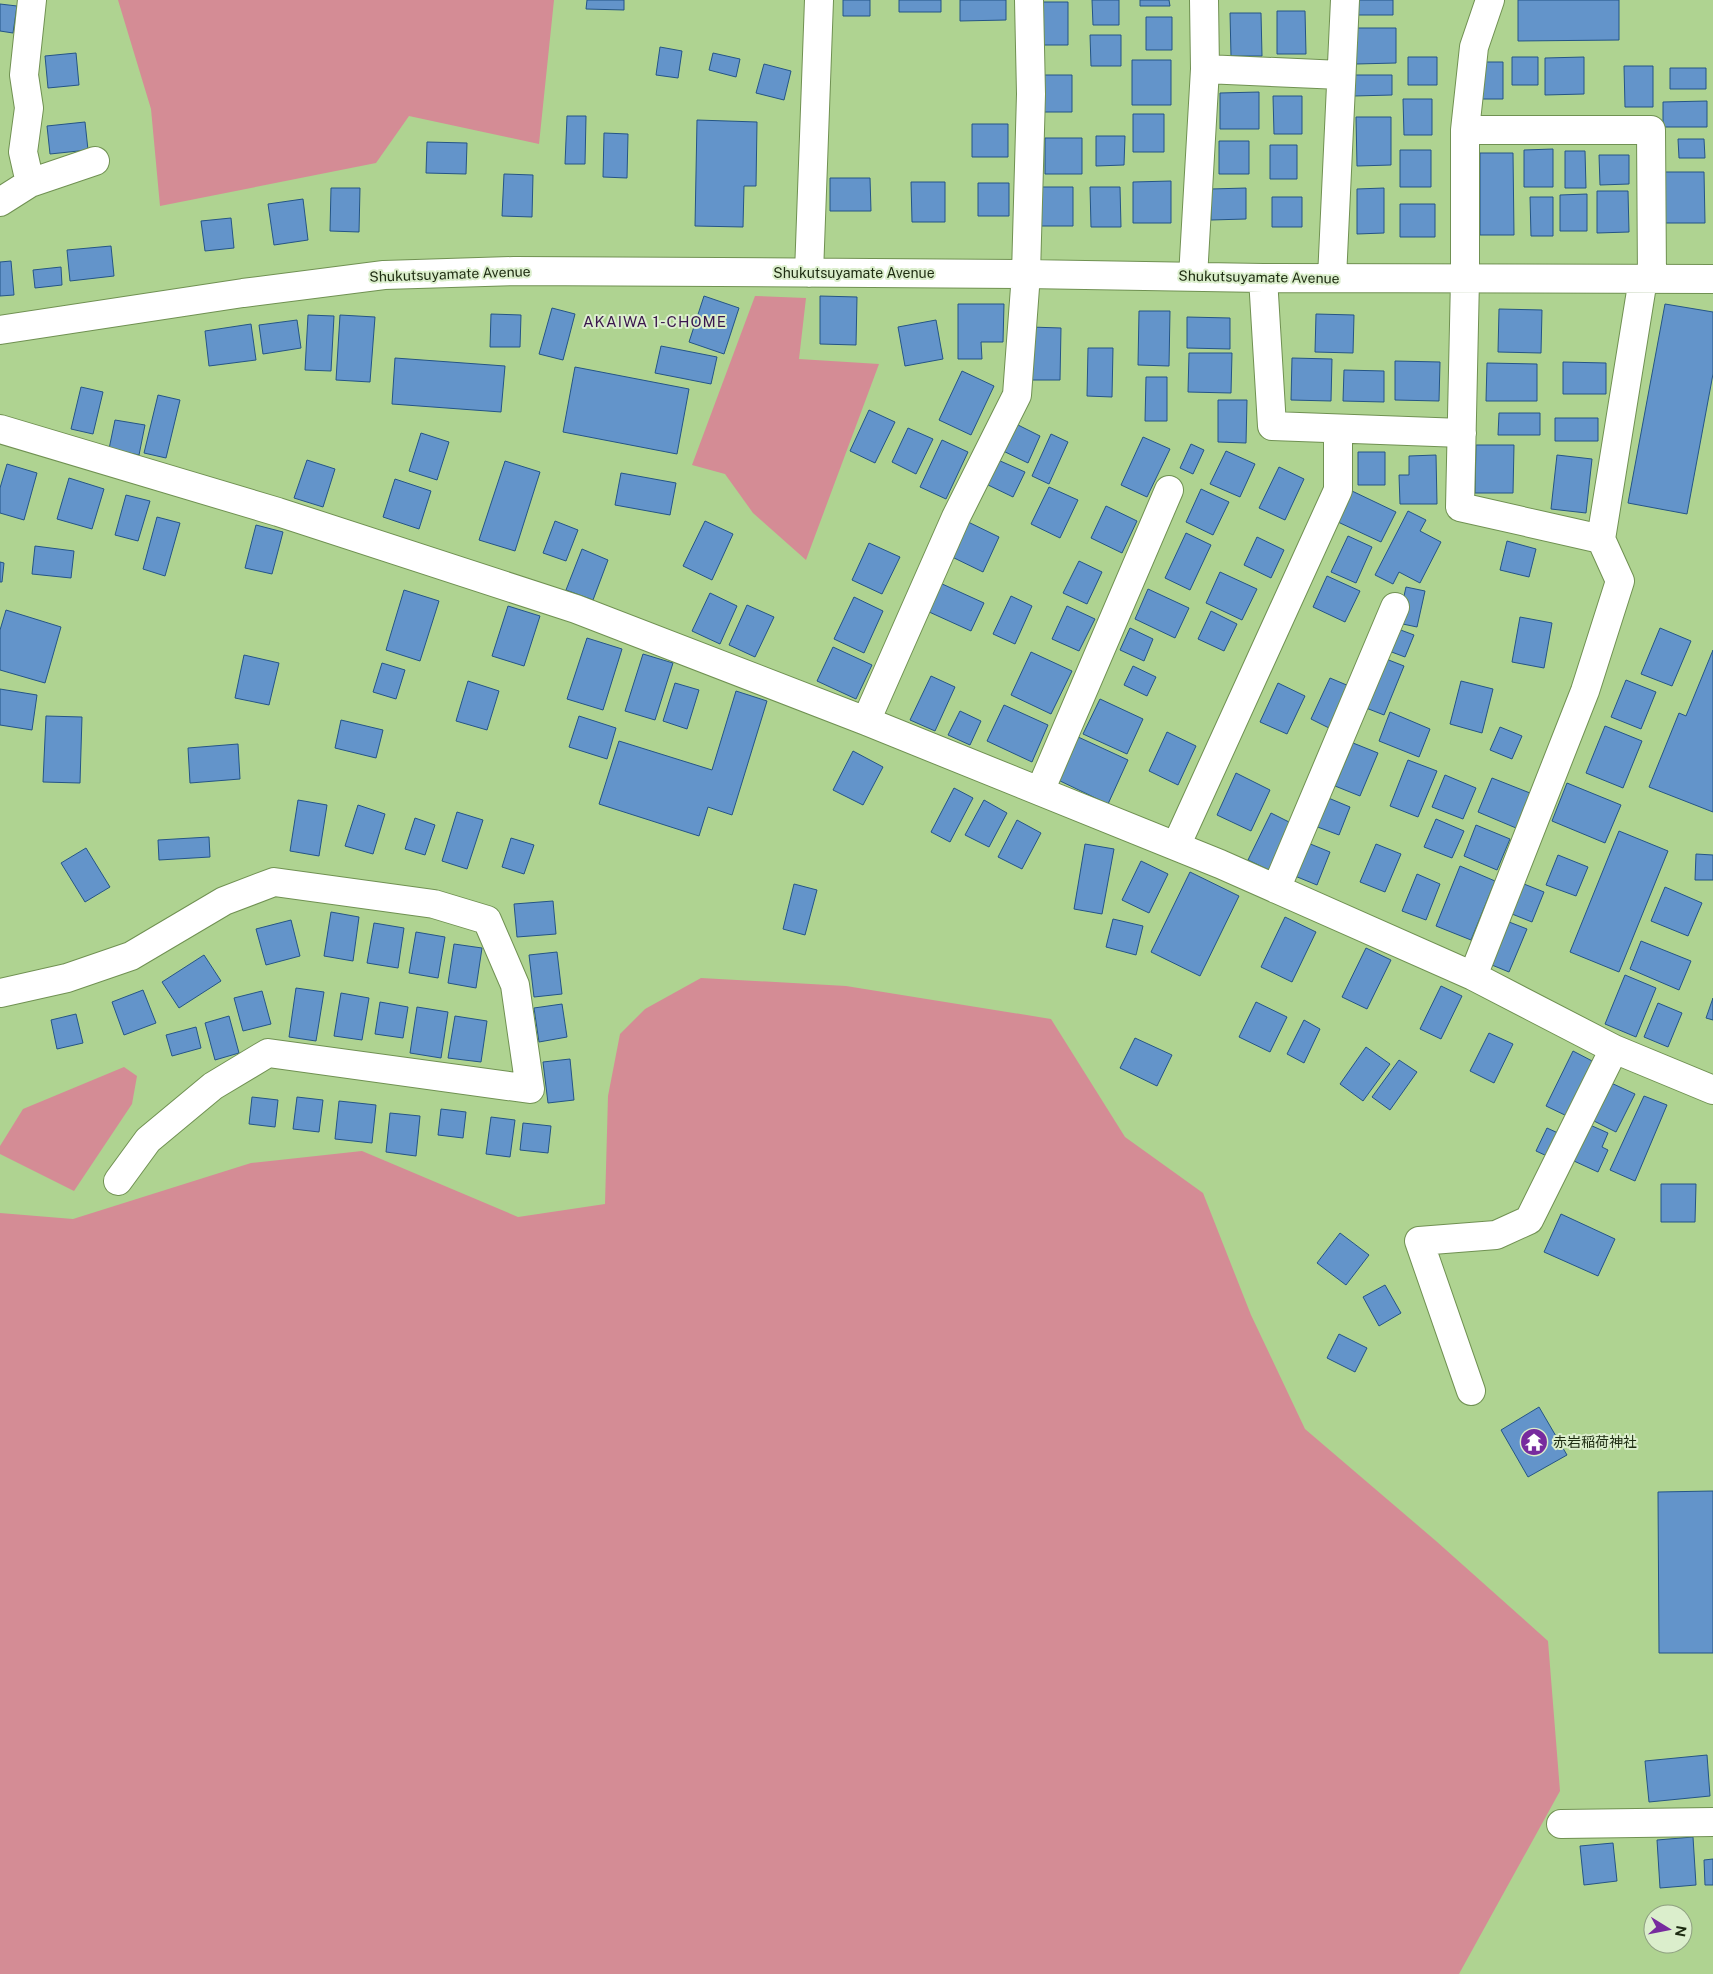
<svg xmlns="http://www.w3.org/2000/svg" width="1713" height="1974" viewBox="0 0 1713 1974" font-family="'Public Sans','Noto Sans JP',sans-serif">
  <rect width="100%" height="100%" fill="#afd391"/>
  <!-- green -->
  <path fill="#d48c95" d="M118 0H554L539 144 409 116 376 163 160 206 151 109Z
    M755 296 806 298 799 359 879 364 806 560 753 513 725 474 692 465Z
    M701 978 846 986 1051 1019 1125 1137 1203 1193 1251 1315 1305 1429 1436 1541 1548 1641 1560 1791 1459 1974H0V1213L73 1219 251 1163 362 1151 518 1217 605 1204 608 1096 620 1034 645 1009Z
    M124 1067 137 1076 132 1104 74 1191 0 1154V1146L23 1109Z"/>
  <!-- building -->
  <path fill="#6394ca" stroke="#255586" d="M587 0H624V10L586 9Z
    M843 0H870V16H843Z
    M899 0H941V12H899Z
    M960 0H1006V20L960 21Z
    M1092 0H1119V25H1093Z
    M1140 0H1169L1170 6H1140Z
    M1354 0H1393V15H1354Z
    M1518 0H1619V40L1518 41Z
    M1041 2H1068V45H1041Z
    M0 4 17 6 13 33 0 31Z
    M1277 11H1305L1306 54H1277Z
    M1230 13H1261L1262 56H1231Z
    M1146 17H1172V50H1146Z
    M1356 28H1396V63L1356 64Z
    M1090 35H1121V66H1091Z
    M660 47 682 51 678 78 656 75Z
    M76 53 79 85 48 88 45 56Z
    M713 53 740 59 736 77 709 70Z
    M1408 57H1437V85H1408Z
    M1512 57H1538V85H1512Z
    M1584 57V94L1545 95V58Z
    M1132 60H1171V105H1132Z
    M1478 62H1503V99H1478Z
    M764 64 791 71 784 100 756 93Z
    M1624 66H1653V107H1625Z
    M1670 68H1706V89H1670Z
    M1042 75H1072V112H1042Z
    M1354 75H1392V95L1354 96Z
    M1259 92V129H1220V93Z
    M1273 96H1302V134H1274Z
    M1403 99H1432V135H1404Z
    M1707 101V127H1663V102Z
    M1133 114H1164V152H1133Z
    M567 116H586L585 164H565Z
    M1356 117H1391V165L1357 166Z
    M697 120 757 122 756 186H744L743 227 695 226Z
    M85 122 88 150 50 154 47 126Z
    M972 124H1008V157H972Z
    M604 133 628 134 627 178 603 177Z
    M1096 136H1125L1124 165 1096 166Z
    M1045 138H1082V174H1045Z
    M1678 139H1704L1705 158H1679Z
    M1219 141H1249V174H1219Z
    M427 142 467 143 466 174 426 173Z
    M1270 145H1297V179H1270Z
    M1553 149V187H1524V150Z
    M1400 150H1431V187H1400Z
    M1565 151H1585L1586 188H1565Z
    M1480 153H1513L1514 235H1480Z
    M1599 155H1629V184L1600 185Z
    M1661 172H1704L1705 223H1662Z
    M504 174 533 175 532 217 502 216Z
    M830 178H870L871 211H830Z
    M1171 181V223H1133V182Z
    M911 182H945V222H912Z
    M978 183H1009V216H978Z
    M1038 187H1073V226H1038Z
    M1090 187H1120L1121 227H1091Z
    M331 188H360L359 232 330 231Z
    M1246 188V219L1211 220V189Z
    M1384 188V233L1357 234V189Z
    M1597 191H1628L1629 232 1597 233Z
    M1587 194V231H1560V195Z
    M1272 197H1302V227H1272Z
    M1530 197H1553V236H1531Z
    M303 199 308 240 274 245 268 204Z
    M1400 204H1435V237H1400Z
    M231 218 234 248 205 251 201 221Z
    M111 246 114 276 70 281 67 250Z
    M11 261 14 295 0 296V262Z
    M61 267 62 285 35 288 33 270Z
    M704 296 739 308 724 354 689 342Z
    M820 296 857 297 856 345 820 344Z
    M958 304H1004L1003 342H981L982 359H958Z
    M1665 304 1713 312V374L1687 514 1628 503Z
    M552 308 575 314 563 360 539 354Z
    M1499 309 1542 310 1541 353 1498 352Z
    M1139 311H1170L1169 366 1138 365Z
    M491 314 521 315 520 347H490Z
    M1316 314 1354 315 1353 353 1315 352Z
    M308 315 334 316 331 371 305 370Z
    M340 315 375 317 370 382 336 380Z
    M1187 317 1230 318V349L1187 348Z
    M297 320 301 348 263 354 259 325Z
    M936 320 943 359 905 366 898 327Z
    M251 324 256 360 209 366 205 331Z
    M1030 327 1061 328 1060 380H1030Z
    M661 346 717 357 711 384 655 373Z
    M1088 348H1113L1112 397 1087 396Z
    M1189 353H1232L1231 393 1188 392Z
    M395 358 505 366 501 412 392 404Z
    M1292 358 1332 359 1331 401 1291 400Z
    M1395 361 1440 362 1439 401 1395 400Z
    M1563 362 1606 363V394H1563Z
    M1487 363 1537 364V401H1486Z
    M575 367 689 389 677 454 563 432Z
    M1344 370 1384 371V402L1343 401Z
    M962 371 994 386 971 435 939 420Z
    M1146 377H1167V421H1145Z
    M81 387 103 392 93 434 71 429Z
    M158 395 180 400 166 458 144 453Z
    M1218 400H1247L1246 443 1218 442Z
    M869 410 895 422 875 463 850 451Z
    M1499 413H1540V435H1498Z
    M1555 418H1598V441H1555Z
    M115 420 145 425 139 455 109 449Z
    M1010 421 1040 436 1028 463 997 448Z
    M908 428 933 439 916 474 892 462Z
    M421 433 449 442 437 480 409 471Z
    M1051 434 1068 442 1049 484 1032 476Z
    M1143 437 1170 449 1147 497 1121 485Z
    M942 440 968 452 946 499 920 487Z
    M1191 444 1204 450 1193 474 1180 468Z
    M1476 445H1514L1513 493H1475Z
    M1226 451 1255 464 1240 497 1210 484Z
    M1358 452H1385V485H1358Z
    M1436 455 1437 504H1400L1399 475H1409V456Z
    M1557 455 1592 459 1586 513 1551 509Z
    M307 460 335 469 323 507 294 498Z
    M998 460 1025 472 1013 497 986 484Z
    M505 461 540 472 515 551 479 540Z
    M7 464 37 473 24 520 0 513V488Z
    M1279 467 1304 479 1285 520 1259 508Z
    M621 473 676 483 670 515 615 505Z
    M69 478 104 489 92 529 57 519Z
    M395 479 431 491 419 529 383 517Z
    M1049 487 1078 500 1060 538 1031 524Z
    M1201 489 1229 502 1213 535 1186 522Z
    M1352 491 1396 512 1381 542 1338 522Z
    M126 495 150 501 138 541 115 535Z
    M1106 506 1137 521 1122 553 1091 538Z
    M1408 511 1426 520 1420 531 1441 542 1420 583 1399 572 1393 584 1375 575Z
    M157 517 180 523 165 576 143 569Z
    M964 520 999 537 983 572 948 555Z
    M555 521 578 530 566 561 543 553Z
    M705 521 733 534 712 580 683 566Z
    M256 525 283 532 272 574 245 568Z
    M1186 533 1211 545 1190 590 1165 578Z
    M1348 536 1372 547 1356 583 1331 572Z
    M1257 537 1284 550 1271 578 1244 565Z
    M1507 541 1536 549 1529 577 1500 570Z
    M869 543 900 557 882 594 852 580Z
    M35 546 74 551 71 578 32 574Z
    M582 549 608 560 593 600 566 590Z
    M1079 561 1102 572 1087 604 1063 593Z
    M0 562 4 563 2 582H0Z
    M1220 572 1257 589 1242 620 1206 603Z
    M1327 576 1360 591 1345 622 1313 607Z
    M940 583 984 603 971 631 927 611Z
    M1406 587 1425 591 1417 627 1398 623Z
    M1148 589 1189 608 1175 638 1135 619Z
    M404 590 439 601 420 661 386 650Z
    M710 593 737 606 720 644 692 631Z
    M1011 596 1032 606 1015 644 993 634Z
    M854 597 883 611 864 653 834 639Z
    M747 605 774 617 755 657 729 645Z
    M508 606 540 616 524 666 492 656Z
    M1067 606 1095 619 1079 651 1052 639Z
    M6 610 61 627 45 683 0 670V630Z
    M1211 611 1237 624 1224 651 1198 639Z
    M1520 617 1552 623 1544 668 1512 662Z
    M1130 628 1153 639 1144 661 1120 650Z
    M1660 628 1691 641 1672 686 1641 674Z
    M1398 629 1414 635 1405 657 1389 651Z
    M587 638 622 649 603 710 567 699Z
    M833 647 872 665 856 699 817 681Z
    M1713 650V812L1649 787 1679 713 1686 716Z
    M1031 652 1072 671 1051 714 1011 695Z
    M643 654 673 663 655 720 625 711Z
    M244 655 279 663 269 705 235 698Z
    M1381 657 1404 666 1384 715 1361 706Z
    M382 663 405 670 396 699 373 692Z
    M1133 666 1156 677 1147 696 1124 685Z
    M931 676 955 687 935 731 910 720Z
    M1330 678 1349 686 1329 728 1311 719Z
    M1626 680 1656 692 1641 729 1611 717Z
    M468 681 499 691 487 730 456 721Z
    M1461 681 1493 689 1482 733 1450 724Z
    M675 683 699 690 687 729 663 721Z
    M1278 683 1305 696 1287 734 1260 722Z
    M0 689 37 695 32 730 0 725Z
    M736 691 767 701 732 815 708 807 699 836 599 804 619 741 712 770Z
    M1100 699 1143 719 1127 754 1083 734Z
    M1004 705 1048 725 1032 762 987 741Z
    M960 711 981 721 970 745 948 735Z
    M1390 712 1430 729 1419 757 1379 741Z
    M46 716 82 717 80 783 43 782Z
    M579 716 616 728 607 759 569 747Z
    M341 720 383 730 376 758 335 748Z
    M1605 726 1642 741 1623 788 1586 773Z
    M1500 727 1522 736 1512 759 1490 750Z
    M1167 732 1196 746 1178 785 1149 771Z
    M1076 736 1128 760 1108 804 1056 779Z
    M1353 743 1378 753 1360 796 1335 786Z
    M238 744 240 779 190 783 188 748Z
    M853 751 883 767 863 805 833 790Z
    M1408 760 1437 771 1418 817 1390 806Z
    M1236 773 1270 790 1251 831 1217 815Z
    M1445 775 1476 788 1463 819 1432 807Z
    M1492 778 1530 793 1516 828 1478 812Z
    M1567 783 1621 805 1605 843 1552 821Z
    M954 788 973 798 950 842 931 832Z
    M1326 797 1350 807 1339 835 1315 826Z
    M298 800 327 805 319 856 290 851Z
    M984 800 1007 813 989 847 965 835Z
    M358 805 385 814 373 854 345 846Z
    M457 812 483 820 467 869 442 861Z
    M1271 813 1291 823 1269 870 1248 860Z
    M415 818 435 825 425 855 405 849Z
    M1436 819 1464 831 1452 858 1424 847Z
    M1017 820 1041 833 1022 869 998 857Z
    M1476 825 1510 839 1497 870 1464 856Z
    M1619 831 1668 851 1619 972 1570 952Z
    M209 837 210 857 159 860 158 840Z
    M511 838 534 845 524 874 502 867Z
    M1303 841 1330 852 1317 885 1290 874Z
    M1085 844 1114 849 1102 914 1074 909Z
    M1376 844 1401 854 1385 892 1360 882Z
    M86 848 110 887 85 902 61 863Z
    M1696 854 1713 855V880H1695Z
    M1558 855 1588 867 1576 896 1546 885Z
    M1141 861 1168 874 1149 913 1122 900Z
    M1460 866 1495 881 1471 940 1436 926Z
    M1190 872 1239 896 1200 976 1151 952Z
    M1417 874 1440 884 1426 920 1402 911Z
    M794 884 817 890 805 935 783 929Z
    M1524 884 1544 892 1532 922 1512 914Z
    M1665 887 1702 903 1688 936 1651 921Z
    M553 901 556 934 517 937 514 904Z
    M331 912 359 917 353 961 324 956Z
    M1285 917 1316 932 1292 982 1261 967Z
    M1113 919 1143 926 1136 955 1106 947Z
    M291 920 300 956 266 965 256 929Z
    M1504 920 1527 929 1509 972 1487 963Z
    M374 923 404 928 398 968 367 963Z
    M416 932 445 937 438 978 409 973Z
    M1641 941 1691 961 1679 990 1630 969Z
    M454 944 482 948 476 988 448 983Z
    M1366 948 1391 960 1367 1009 1342 997Z
    M557 952 562 994 534 997 529 955Z
    M204 955 221 981 179 1008 162 982Z
    M1625 975 1656 988 1636 1037 1605 1024Z
    M1441 986 1462 996 1441 1039 1420 1029Z
    M296 988 324 992 316 1041 289 1037Z
    M143 990 156 1023 124 1035 112 1002Z
    M262 991 271 1024 243 1031 234 998Z
    M341 993 369 998 362 1040 334 1036Z
    M1713 998V1020L1706 1018Z
    M380 1002 408 1007 403 1038 375 1034Z
    M1256 1002 1287 1017 1270 1052 1239 1037Z
    M1658 1003 1682 1013 1668 1047 1644 1037Z
    M562 1004 567 1037 539 1042 534 1008Z
    M417 1007 448 1012 441 1058 410 1053Z
    M76 1014 83 1043 57 1049 51 1020Z
    M229 1016 239 1053 215 1060 205 1023Z
    M455 1016 487 1021 481 1062 448 1058Z
    M1304 1020 1320 1029 1304 1063 1287 1054Z
    M196 1027 201 1048 172 1056 166 1035Z
    M1489 1033 1513 1044 1494 1083 1470 1071Z
    M1135 1038 1172 1055 1157 1086 1120 1068Z
    M1366 1047 1390 1064 1363 1101 1340 1084Z
    M1573 1051 1596 1063 1569 1117 1546 1106Z
    M570 1059 574 1100 548 1103 543 1062Z
    M1399 1060 1417 1072 1390 1110 1372 1097Z
    M1609 1082 1635 1094 1616 1132 1590 1119Z
    M1644 1096 1667 1105 1635 1181 1610 1170Z
    M252 1097 278 1100 275 1127 249 1124Z
    M297 1097 323 1100 319 1132 293 1129Z
    M339 1101 376 1105 372 1143 335 1139Z
    M441 1109 466 1112 463 1138 438 1135Z
    M390 1113 420 1116 416 1156 386 1152Z
    M491 1117 515 1120 510 1157 486 1154Z
    M523 1123 551 1126 548 1153 520 1150Z
    M1590 1125 1608 1133 1602 1147 1608 1150 1598 1172 1574 1161Z
    M1547 1128 1558 1133 1547 1156 1536 1151Z
    M1661 1184H1696L1695 1222H1661Z
    M1561 1214 1615 1239 1598 1276 1544 1252Z
    M1340 1233 1369 1255 1346 1285 1317 1263Z
    M1385 1285 1401 1313 1379 1326 1363 1297Z
    M1339 1334 1367 1348 1355 1372 1327 1358Z
    M1539 1407 1567 1455 1528 1477 1501 1430Z
    M1713 1491V1653H1659L1658 1492Z
    M1707 1755 1710 1796 1649 1802 1645 1761Z
    M1693 1837 1696 1885 1660 1888 1657 1840Z
    M1613 1843 1617 1881 1584 1885 1580 1846Z
    M1713 1859V1885H1705L1704 1860Z"/>
  <g fill="none" stroke-linecap="round" stroke-linejoin="round">
    <!-- minor casing -->
    <g stroke="#709152" stroke-width="30">
      <path id="minor" d="M1490 0 1474 47 1465 130V279L1460 507 1601 539
        M1205 69 1341 75
        M1465 130H1651L1652 279
        M30 183 23 152 29 108 24 75 32 0
        M0 202 30 183 95 161
        M809 273 819 0
        M1193 277 1205 69 1204 0
        M1263 278 1272 426 1462 433
        M1332 278 1345 0
        M0 330 243 293 384 275 514 271 719 272 1026 274 1263 278 1713 279
        M0 429 278 512 576 609 866 721 1220 864 1473 976 1614 1049 1713 1090
        M866 721 956 517 1017 395 1026 274 1031 94 1029 0
        M1040 791 1169 490
        M1176 846 1338 490V429
        M1276 889 1395 607
        M1473 976 1585 691 1620 581 1601 539 1643 279
        M0 993 67 978 131 956 224 901 274 882 434 904 487 920 515 985 530 1089 268 1053 213 1086 148 1140 118 1181
        M1471 1391 1419 1241 1496 1235 1529 1220 1614 1049
        M1561 1824 1713 1822"/>
    </g>
    <!-- minor -->
    <use href="#minor" stroke="#fff" stroke-width="28"/>
  </g>
  <!-- icons -->
  <defs>
    <g id="temple-disc" transform="scale(1.4375)"><circle r="9.5" fill="#772b9e" stroke="#dbeecc"/><path d="M0-6L5-2H3V0L6.5 2.5H4V6H1.5V3h-3V6H-4V2.5H-6.5L-3 0V-2H-5Z" fill="#fff"/></g>
  </defs>
  <g fill-rule="evenodd">
    <use href="#temple-disc" x="1534" y="1442"/>
  </g>
  <g text-anchor="middle" dominant-baseline="central" stroke-width="4" stroke-linejoin="round" paint-order="stroke">
    <!-- street labels -->
    <g font-size="14" fill="#1d2b11" stroke="#dbeecc">
      <text x="854" y="273">Shukutsuyamate Avenue</text>
      <text transform="translate(450 274) rotate(-2)">Shukutsuyamate Avenue</text>
      <text transform="translate(1259 277) rotate(1)">Shukutsuyamate Avenue</text>
    </g>
    <!-- poi labels -->
    <g font-size="14" fill="#1d2b11" stroke="#dbeecc" text-anchor="start">
      <text x="1553" y="1442">赤岩稲荷神社</text>
    </g>
    <!-- neighbourhood labels -->
    <g font-size="15" letter-spacing="1" fill="#3a164d" stroke="#dbeecc">
      <text x="655" y="321">AKAIWA 1-CHOME</text>
    </g>
  </g>
  <!-- north arrow -->
  <g transform="translate(1668 1929) rotate(100)"><circle r="24" fill="#dbeecc" stroke="#8fa081"/>
  <path d="M0-4L9 19L0 12L-9 19Z" fill="#772b9e"/>
  <text y="-8" font-size="14" font-weight="bold" text-anchor="middle" fill="#1d2b11">N</text>
  </g>
</svg>
